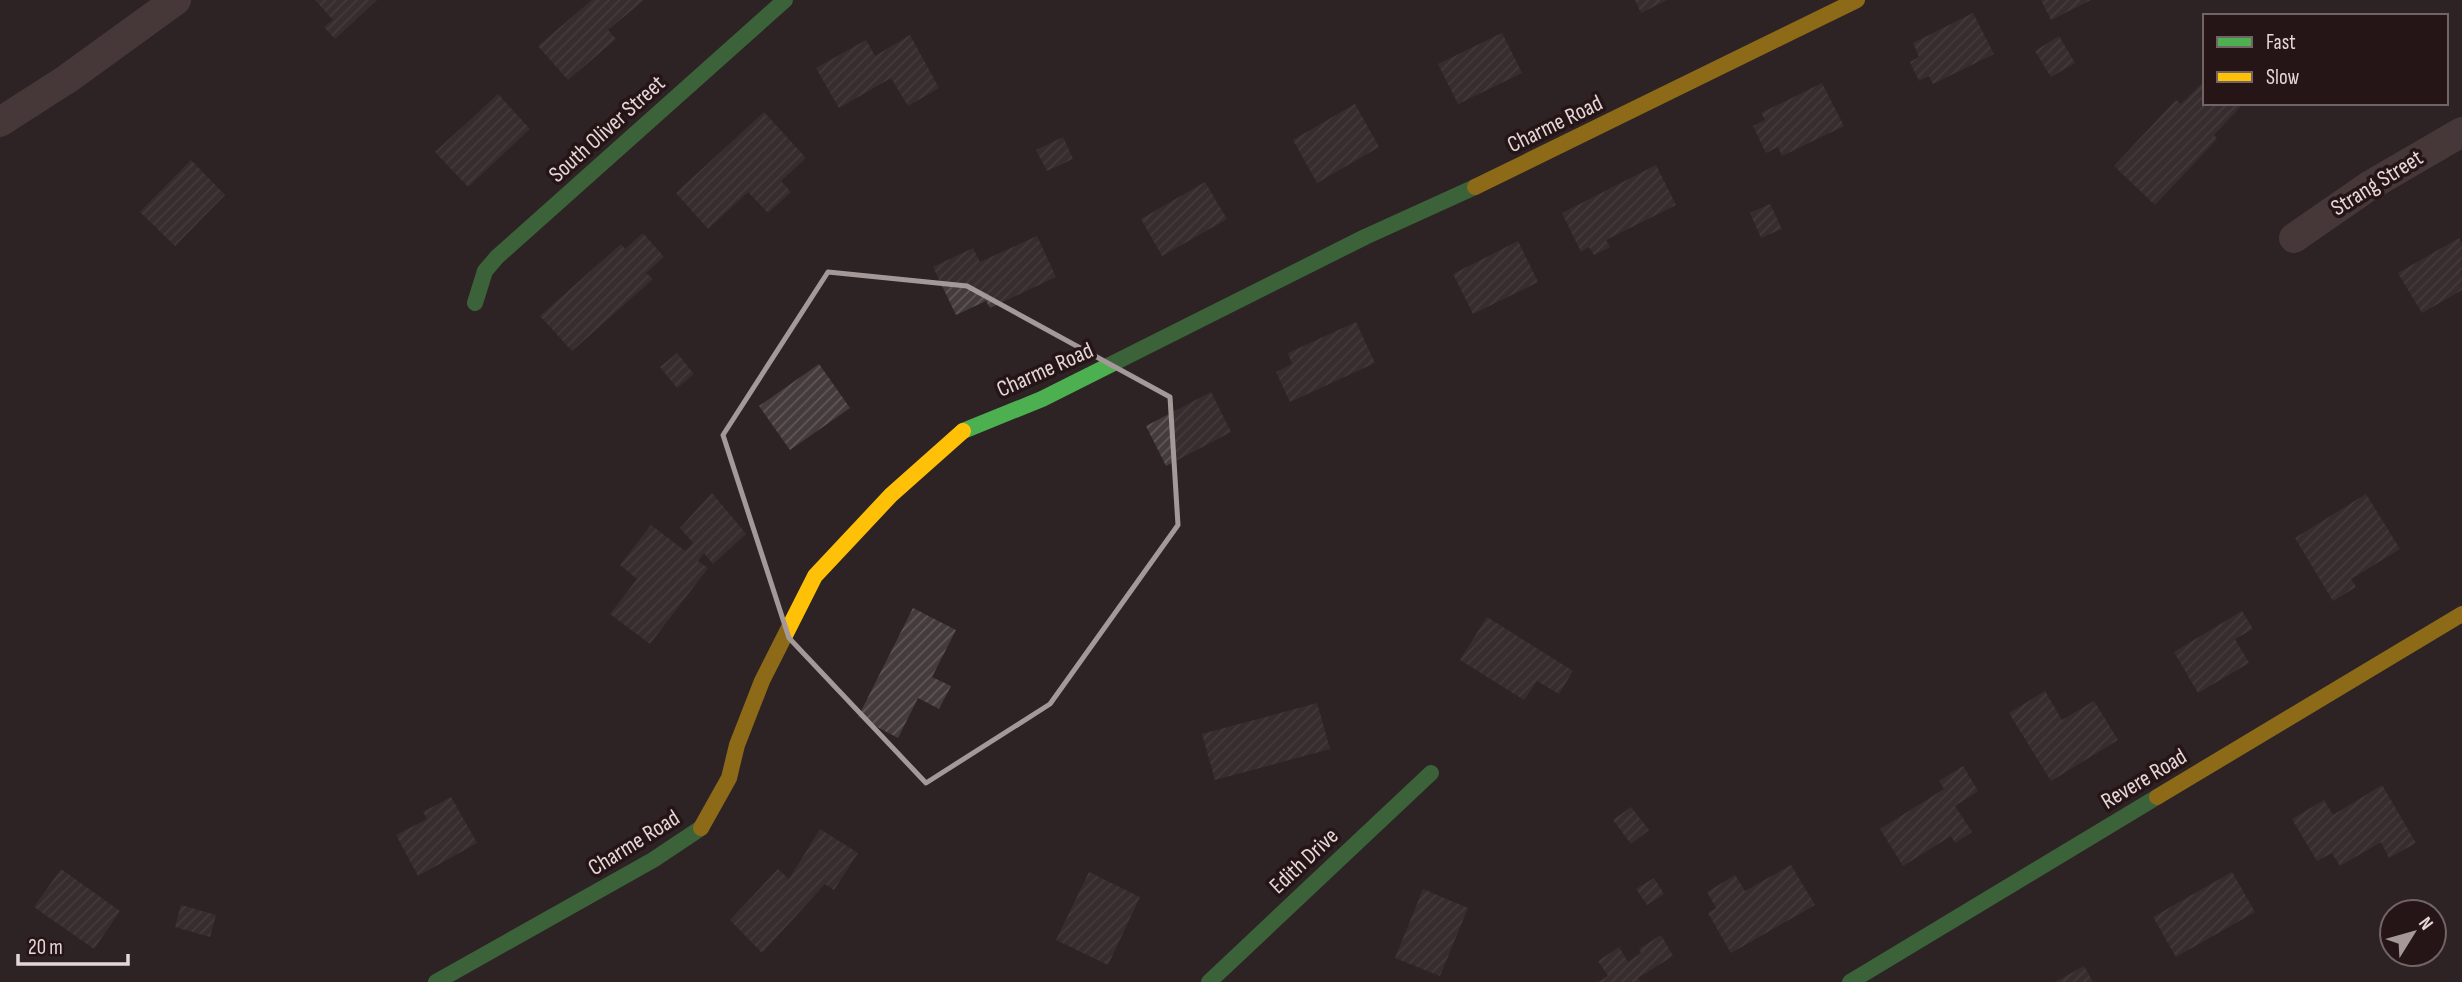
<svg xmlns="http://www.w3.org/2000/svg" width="2462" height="982" viewBox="0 0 2462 982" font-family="'Sofia Sans Condensed',sans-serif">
  <defs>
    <pattern id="building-hatch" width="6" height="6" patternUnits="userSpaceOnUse" patternTransform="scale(1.75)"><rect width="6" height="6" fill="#443b3d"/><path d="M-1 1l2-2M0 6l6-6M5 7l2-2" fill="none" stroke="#5f5758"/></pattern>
  </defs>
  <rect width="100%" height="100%" fill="#2d2224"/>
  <!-- building -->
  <path fill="url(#building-hatch)" d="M315 0H377L335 39 324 27 333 20Z
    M592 0H644L608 30 616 39 568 80 538 46Z
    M1635 0H1667L1641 13Z
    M2041 0H2091L2051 20Z
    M1973 13 1994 54 1933 84 1929 76 1919 81 1910 62 1919 57 1913 43Z
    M1502 33 1522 73 1458 104 1438 64Z
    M910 35 939 88 908 106 891 78 839 108 816 68 866 40 875 56Z
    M2059 36 2075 63 2051 77 2035 51Z
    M2205 80V103H2244L2214 135 2217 139 2155 205 2114 166 2176 100 2181 104Z
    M1822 83 1844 126 1782 156 1778 147 1766 153 1753 126 1765 120 1761 113Z
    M498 94 530 129 468 187 435 152Z
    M1355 104 1379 147 1317 183 1293 140Z
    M764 112 806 158 781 181 791 192 768 213 748 192 708 229 676 193Z
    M1063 137 1073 159 1047 171 1036 150Z
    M191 160 225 195 175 246 140 212Z
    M1656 165 1676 205 1606 240 1610 247 1594 255 1589 247 1581 252 1562 213Z
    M1205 182 1227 219 1162 256 1141 219Z
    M1770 204 1782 229 1761 238 1750 213Z
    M643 233 664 257 646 273 653 279 572 351 540 316 621 244 625 249Z
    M1037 236 1056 277 990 308 986 301 956 315 933 267 973 248 980 262Z
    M2459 238 2462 243V290L2422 313 2398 273Z
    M1518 241 1538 282 1473 314 1453 274Z
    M1356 322 1375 363 1290 402 1276 372 1292 364 1288 353Z
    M677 353 694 374 677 388 660 367Z
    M819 364 850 408 790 450 759 406Z
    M1211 392 1231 432 1166 466 1146 426Z
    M712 493 746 534 713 564 704 553 698 561 708 568 650 644 610 614 637 579 620 565 651 525 685 551 693 543 680 528Z
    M2366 494 2400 549 2351 579 2356 587 2333 601 2295 538Z
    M913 608 956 630 932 677 951 686 939 709 918 698 898 738 858 717Z
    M2242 611 2253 629 2235 639 2249 663 2198 693 2174 652Z
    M1487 617 1573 671 1559 694 1537 681 1524 700 1460 660Z
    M2045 691 2062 720 2094 701 2118 740 2051 781 2009 713Z
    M1317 703 1330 749 1215 780 1202 734Z
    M1963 766 1978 791 1955 806 1972 832 1955 843 1951 836 1903 866 1880 829 1944 789 1939 781Z
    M2382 785 2416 843 2389 858 2381 842 2340 866 2332 853 2317 861 2292 819 2324 800 2333 815Z
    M451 797 477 843 418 876 396 835 427 819 423 812Z
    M1631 807 1649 830 1631 844 1613 820Z
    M820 829 858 853 834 890 825 884 762 953 730 920 778 869 789 879Z
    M1791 865 1815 905 1731 953 1708 913 1716 908 1707 892 1735 875 1745 891Z
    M61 869 120 911 94 949 34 907Z
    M1089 872 1140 897 1108 965 1056 940Z
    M2232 872 2255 912 2176 957 2153 917Z
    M1654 878 1664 894 1647 905 1636 889Z
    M1423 889 1468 908 1440 976 1395 958Z
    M181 905 216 915 210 937 175 927Z
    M1661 935 1673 956 1638 978 1641 982H1598L1608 976 1598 961 1619 947 1628 962 1641 953 1639 949Z
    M2084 966 2093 982H2055Z"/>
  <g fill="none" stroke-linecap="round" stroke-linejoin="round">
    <!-- street -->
    <path stroke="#645350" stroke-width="30" d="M0 122 67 79 176 0
      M2294 238 2369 186 2462 132"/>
    <!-- fast -->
    <path stroke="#4caf50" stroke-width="16" d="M475 303 485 271 497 257 785 0
      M963 431 1042 399 1365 237 1475 187
      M436 982 653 860 701 828
      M1209 982 1431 773
      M1850 982 2157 797"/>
    <!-- slow -->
    <path stroke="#ffc107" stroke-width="16" d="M1475 187 1857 0
      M2157 797 2462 614
      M701 828 729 778 737 745 762 681 815 576 891 495 963 431"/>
  </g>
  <!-- marked area -->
  <path d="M0 0H2462V982H0ZM828 272 967 286 1170 397 1178 525 1050 704 926 783 789 638 723 435Z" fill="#2d2224" fill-opacity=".55" fill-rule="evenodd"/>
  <path fill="none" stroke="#a59899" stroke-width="5" stroke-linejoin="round" d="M828 272 967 286 1170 397 1178 525 1050 704 926 783 789 638 723 435Z"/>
  <g text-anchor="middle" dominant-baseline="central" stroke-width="7" stroke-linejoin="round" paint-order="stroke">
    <!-- street labels -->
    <g font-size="23" fill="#e5d7d8" stroke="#261516">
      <text transform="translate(1555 124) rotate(-26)">Charme Road</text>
      <text transform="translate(607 129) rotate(-42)">South Oliver Street</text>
      <text transform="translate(2377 183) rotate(-32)">Strang Street</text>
      <text transform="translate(1045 370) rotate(-24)">Charme Road</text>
      <text transform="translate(2144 779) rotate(-31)">Revere Road</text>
      <text transform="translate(634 843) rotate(-32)">Charme Road</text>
      <text transform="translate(1304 861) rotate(-43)">Edith Drive</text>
    </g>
  </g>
  <!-- legend -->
  <rect x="2203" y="14" width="245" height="91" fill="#261516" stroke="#726364" stroke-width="2"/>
  <rect x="2217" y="37" width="35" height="10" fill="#4caf50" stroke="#726364" stroke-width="2"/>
  <text x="2266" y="49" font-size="21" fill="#e5d7d8">Fast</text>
  <rect x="2217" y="72" width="35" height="10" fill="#ffc107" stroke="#726364" stroke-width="2"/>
  <text x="2266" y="84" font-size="21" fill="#e5d7d8">Slow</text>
  <!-- north arrow -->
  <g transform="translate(2413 933) rotate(53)"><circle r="33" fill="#261516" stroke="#726364" stroke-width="2"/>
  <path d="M0-5L12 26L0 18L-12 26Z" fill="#a59899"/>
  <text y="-10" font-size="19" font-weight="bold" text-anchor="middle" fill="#e5d7d8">N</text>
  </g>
  <!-- scale -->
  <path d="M18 954v10h110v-10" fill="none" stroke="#e5d7d8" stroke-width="3.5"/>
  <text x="28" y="954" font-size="21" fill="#e5d7d8" stroke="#261516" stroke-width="5" paint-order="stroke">20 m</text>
</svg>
